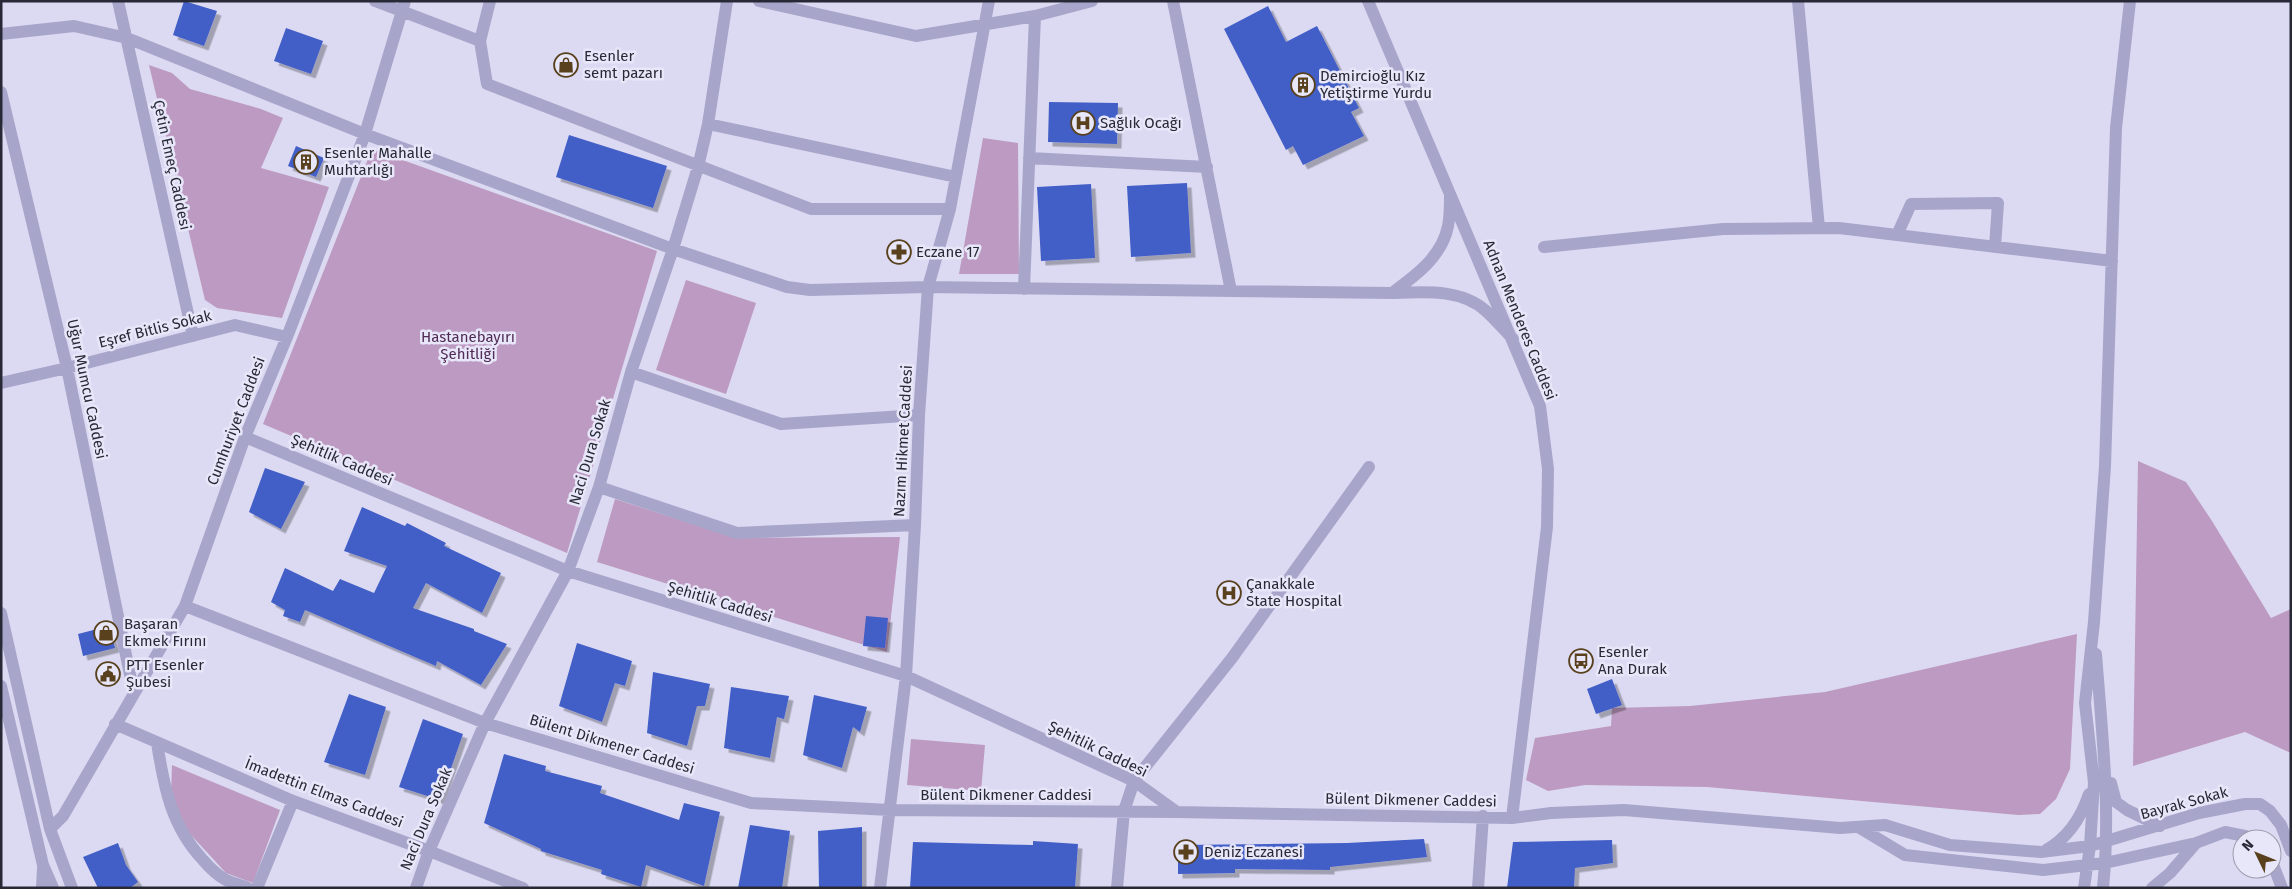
<svg xmlns="http://www.w3.org/2000/svg" width="2292" height="889" viewBox="0 0 2292 889" font-family="'Fira Sans',sans-serif">
  <defs>
    <filter id="shadow"><feDropShadow dx="4.5" dy="4.5" stdDeviation="0" flood-color="#0004"/></filter>
  </defs>
  <rect width="100%" height="100%" fill="#dcdaf2"/>
  <!-- green -->
  <path fill="#bd9ac1" d="M149 65 172 73 190 89 261 109 283 118 261 168 329 187 282 318 217 308 205 300Z
    M983 138 1018 143 1019 274H959Z
    M372 149 657 251 567 553 263 424Z
    M686 280 756 303 726 394 656 370Z
    M2138 461 2186 482 2212 521 2271 618 2291 609V753L2245 732 2133 766Z
    M615 499 736 538 900 537 887 652 597 562Z
    M2077 634 2070 769 2056 799 2040 814 2018 815 1707 787 1585 785 1548 791 1526 780 1535 738 1611 726 1612 708 1690 706 1825 692Z
    M911 739 985 745 981 791 907 785Z
    M172 765 280 810 253 883 226 873 180 823 171 794Z"/>
  <!-- building -->
  <path fill="#435ec7" filter="url(#shadow)" d="M184 1 217 11 204 46 173 35Z
    M1268 6 1286 42 1317 26 1359 108 1351 112 1364 136 1303 165 1293 146 1286 150 1224 29Z
    M286 28 323 41 311 74 274 61Z
    M1049 102 1118 103 1117 144 1048 142Z
    M569 135 667 166 653 208 556 177Z
    M296 146 324 158 316 177 288 166Z
    M1187 183 1191 253 1131 257 1127 186Z
    M1091 184 1095 258 1041 261 1037 187Z
    M265 468 305 482 281 529 249 512Z
    M362 507 405 526 407 523 446 543 444 546 501 573 482 613 426 583 413 608 474 629V631L507 644 481 685 437 661 436 666 305 610 300 622 283 616 285 610 271 602 285 568 333 591 340 579 374 593 387 566 344 551Z
    M866 616 888 618 885 648 863 646Z
    M109 626 115 648 83 656 78 634Z
    M577 643 632 661 625 686 615 683 602 722 559 706Z
    M653 672 710 684 705 706H697L687 746 647 733Z
    M1612 679 1622 705 1596 714 1587 689Z
    M731 687 789 696 784 719 777 717 770 758 724 748Z
    M349 694 386 707 365 775 324 762Z
    M814 695 867 707 860 732 853 727 842 768 803 755Z
    M423 719 463 734 440 800 399 787Z
    M504 754 546 766 545 771 602 786 600 793 679 820 684 803 720 812 704 886 646 865 641 887 601 874 602 870 541 851V849L484 823Z
    M750 825 790 831 782 888H738Z
    M862 827V888H819L818 831Z
    M1424 839 1427 857 1330 867V870L1235 869V873L1178 874V845L1347 843Z
    M1612 840 1613 863 1575 868 1574 888H1507L1513 842Z
    M1033 841 1078 844 1075 888H910L913 842 1033 845Z
    M118 843 126 865 138 882 130 888H98L83 857Z"/>
  <g fill="none" stroke-linecap="round" stroke-linejoin="round">
    <!-- minor -->
    <path stroke="#a7a6ca" stroke-width="12" d="M118 1 193 336
      M375 1 480 41
      M490 1 480 41 487 84 811 209H950
      M759 1 916 36 1035 16 1092 1
      M1173 1 1231 291
      M1368 1 1540 406 1548 469 1547 527 1512 818
      M1798 1 1819 228
      M1 34 74 26 127 38 365 134 673 249 787 287 810 290 928 287 1392 293C1423 292 1461 288 1486 311 1495 319 1504 330 1513 339
      M1 92 67 368 134 694
      M708 124 956 177
      M1029 158 1207 167
      M1897 235 1911 204 1998 203 1995 247
      M1544 247 1723 229 1839 228 2112 261
      M1024 289 1035 16
      M1392 293C1415 276 1442 257 1448 226 1450 217 1450 206 1450 196
      M631 372 781 424 919 415
      M1 383 67 368 235 325 287 337
      M245 437 568 571 906 676 1134 781 1177 812
      M599 487 737 533 915 525
      M185 606 485 723 751 803 890 810 1177 812 1512 818 1551 813 1624 810 1840 828 1885 825 1950 845 2041 852 2090 846 2199 813 2245 804H2260L2270 811 2281 825 2291 851
      M1 613 50 829 72 888
      M2096 654C2102 734 2111 807 2103 888
      M1 686 43 865 53 888
      M115 724 293 801 429 851 523 888
      M157 743C164 787 171 826 203 860 209 867 217 875 226 880 233 883 241 885 248 888
      M2111 783 2116 802 2127 810 2160 826
      M1860 828 1905 855 2043 870 2105 863 2196 843 2225 832 2245 836 2250 839
      M50 829 63 816 185 606 245 437 287 337 365 134 405 1
      M2046 850C2068 838 2081 818 2089 794
      M2272 862 2282 888
      M42 888 43 868
      M257 888 293 801
      M416 888 429 851 485 723 568 571 599 487 631 372 673 249 698 167 708 124 727 1
      M880 888 906 676 915 525 919 415 928 287 950 209 989 1
      M1117 888 1124 811 1134 781 1232 658 1369 467
      M1478 888 1483 816
      M2084 888 2090 846 2094 783 2085 703 2094 622 2105 466 2116 128 2130 1
      M2152 888 2170 873 2196 843"/>
  </g>
  <!-- icons -->
  <defs>
    <g id="shop-ring" transform="scale(1.25)"><circle r="9.5" fill="#e8e7fa" stroke="#58411c" stroke-width="1.5"/><path d="M-5-2.5h2.3a2.7 3.5 0 0 1 5.4 0H5L5.5 6h-11ZM-1.5-2.5h3a1.5 2.3 0 0 0-3 0Z" fill="#58411c"/></g>
    <g id="building-ring" transform="scale(1.25)"><circle r="9.5" fill="#e8e7fa" stroke="#58411c" stroke-width="1.5"/><path d="M-4-6H4V6H1V3H-1V6H-4ZM-2.5-4.3h1.7v1.8h-1.7ZM.8-4.3h1.7v1.8H.8ZM-2.5-1h1.7V.8h-1.7ZM.8-1h1.7V.8H.8Z" fill="#58411c"/></g>
    <g id="hospital-ring" transform="scale(1.25)"><circle r="9.5" fill="#e8e7fa" stroke="#58411c" stroke-width="1.5"/><path d="M-5-5h3v3.5h4V-5h3V5h-3V1.5h-4V5h-3Z" fill="#58411c"/></g>
    <g id="pharmacy-ring" transform="scale(1.25)"><circle r="9.5" fill="#e8e7fa" stroke="#58411c" stroke-width="1.5"/><path d="M-2-6h4v4h4v4h-4v4h-4v-4h-4v-4h4Z" fill="#58411c"/></g>
    <g id="bus-ring" transform="scale(1.25)"><circle r="9.5" fill="#e8e7fa" stroke="#58411c" stroke-width="1.5"/><path d="M-5-6H5V4H4V6H2V4H-2V6H-4V4H-5ZM-3.5-4V0h7V-4ZM-3.5 1.2v1.5H-2V1.2ZM2 1.2v1.5H3.5V1.2Z" fill="#58411c"/></g>
    <g id="civic-ring" transform="scale(1.25)"><circle r="9.5" fill="#e8e7fa" stroke="#58411c" stroke-width="1.5"/><path d="M-.6-6.5H3V-4.5H.6V-3L4-1V1h2V6H-6V1h2V-1L-.6-3ZM-1.2 2.5V6h2.4V2.5Z" fill="#58411c"/></g>
  </defs>
  <g fill-rule="evenodd">
    <use href="#shop-ring" x="566" y="65"/>
    <use href="#building-ring" x="1303" y="85"/>
    <use href="#hospital-ring" x="1083" y="123"/>
    <use href="#building-ring" x="306" y="162"/>
    <use href="#pharmacy-ring" x="899" y="252"/>
    <use href="#hospital-ring" x="1229" y="593"/>
    <use href="#shop-ring" x="106" y="633"/>
    <use href="#bus-ring" x="1581" y="661"/>
    <use href="#civic-ring" x="108" y="674"/>
    <use href="#pharmacy-ring" x="1186" y="852"/>
  </g>
  <g text-anchor="middle" dominant-baseline="central" stroke-width="5" stroke-linejoin="round" paint-order="stroke">
    <!-- poi labels -->
    <g font-size="15" fill="#272936" stroke="#e8e7fa" text-anchor="start">
      <text x="584" y="56">Esenler<tspan x="584" dy="17">semt pazarı</tspan></text>
      <text x="1320" y="76">Demircioğlu Kız<tspan x="1320" dy="17">Yetiştirme Yurdu</tspan></text>
      <text x="1100" y="123">Sağlık Ocağı</text>
      <text x="324" y="153">Esenler Mahalle<tspan x="324" dy="17">Muhtarlığı</tspan></text>
      <text x="916" y="252">Eczane 17</text>
      <text x="1246" y="584">Çanakkale<tspan x="1246" dy="17">State Hospital</tspan></text>
      <text x="124" y="624">Başaran<tspan x="124" dy="17">Ekmek Fırını</tspan></text>
      <text x="1598" y="652">Esenler<tspan x="1598" dy="17">Ana Durak</tspan></text>
      <text x="126" y="665">PTT Esenler<tspan x="126" dy="17">Şubesi</tspan></text>
      <text x="1204" y="852">Deniz Eczanesi</text>
    </g>
    <!-- street labels -->
    <g font-size="15" fill="#272936" stroke="#e8e7fa">
      <text transform="translate(172 165) rotate(78)">Çetin Emeç Caddesi</text>
      <text transform="translate(1520 320) rotate(68)">Adnan Menderes Caddesi</text>
      <text transform="translate(155 329) rotate(-14)">Eşref Bitlis Sokak</text>
      <text transform="translate(87 389) rotate(78)">Uğur Mumcu Caddesi</text>
      <text transform="translate(236 421) rotate(-69)">Cumhuriyet Caddesi</text>
      <text transform="translate(903 441) rotate(-87)">Nazım Hikmet Caddesi</text>
      <text transform="translate(590 452) rotate(-73)">Naci Dura Sokak</text>
      <text transform="translate(342 460) rotate(23)">Şehitlik Caddesi</text>
      <text transform="translate(720 602) rotate(17)">Şehitlik Caddesi</text>
      <text transform="translate(612 744) rotate(17)">Bülent Dikmener Caddesi</text>
      <text transform="translate(1098 749) rotate(26)">Şehitlik Caddesi</text>
      <text transform="translate(324 793) rotate(21)">İmadettin Elmas Caddesi</text>
      <text x="1006" y="795">Bülent Dikmener Caddesi</text>
      <text transform="translate(1411 800) rotate(1)">Bülent Dikmener Caddesi</text>
      <text transform="translate(2184 803) rotate(-15)">Bayrak Sokak</text>
      <text transform="translate(426 819) rotate(-67)">Naci Dura Sokak</text>
    </g>
    <!-- park labels -->
    <g font-size="15" fill="#512b55" stroke="#e8e7fa">
      <text x="468" y="337">Hastanebayırı<tspan x="468" dy="17">Şehitliği</tspan></text>
    </g>
  </g>
  <!-- border -->
  <rect width="2292" height="889" fill="none" stroke="#272936" stroke-width="5"/>
  <!-- north arrow -->
  <g transform="translate(2257 854) rotate(313)"><circle r="24" fill="#e8e7fa" stroke="#9b9bac"/>
  <path d="M0-4L9 19L0 12L-9 19Z" fill="#58411c"/>
  <text y="-8" font-size="14" font-weight="bold" text-anchor="middle" fill="#272936">N</text>
  </g>
</svg>
